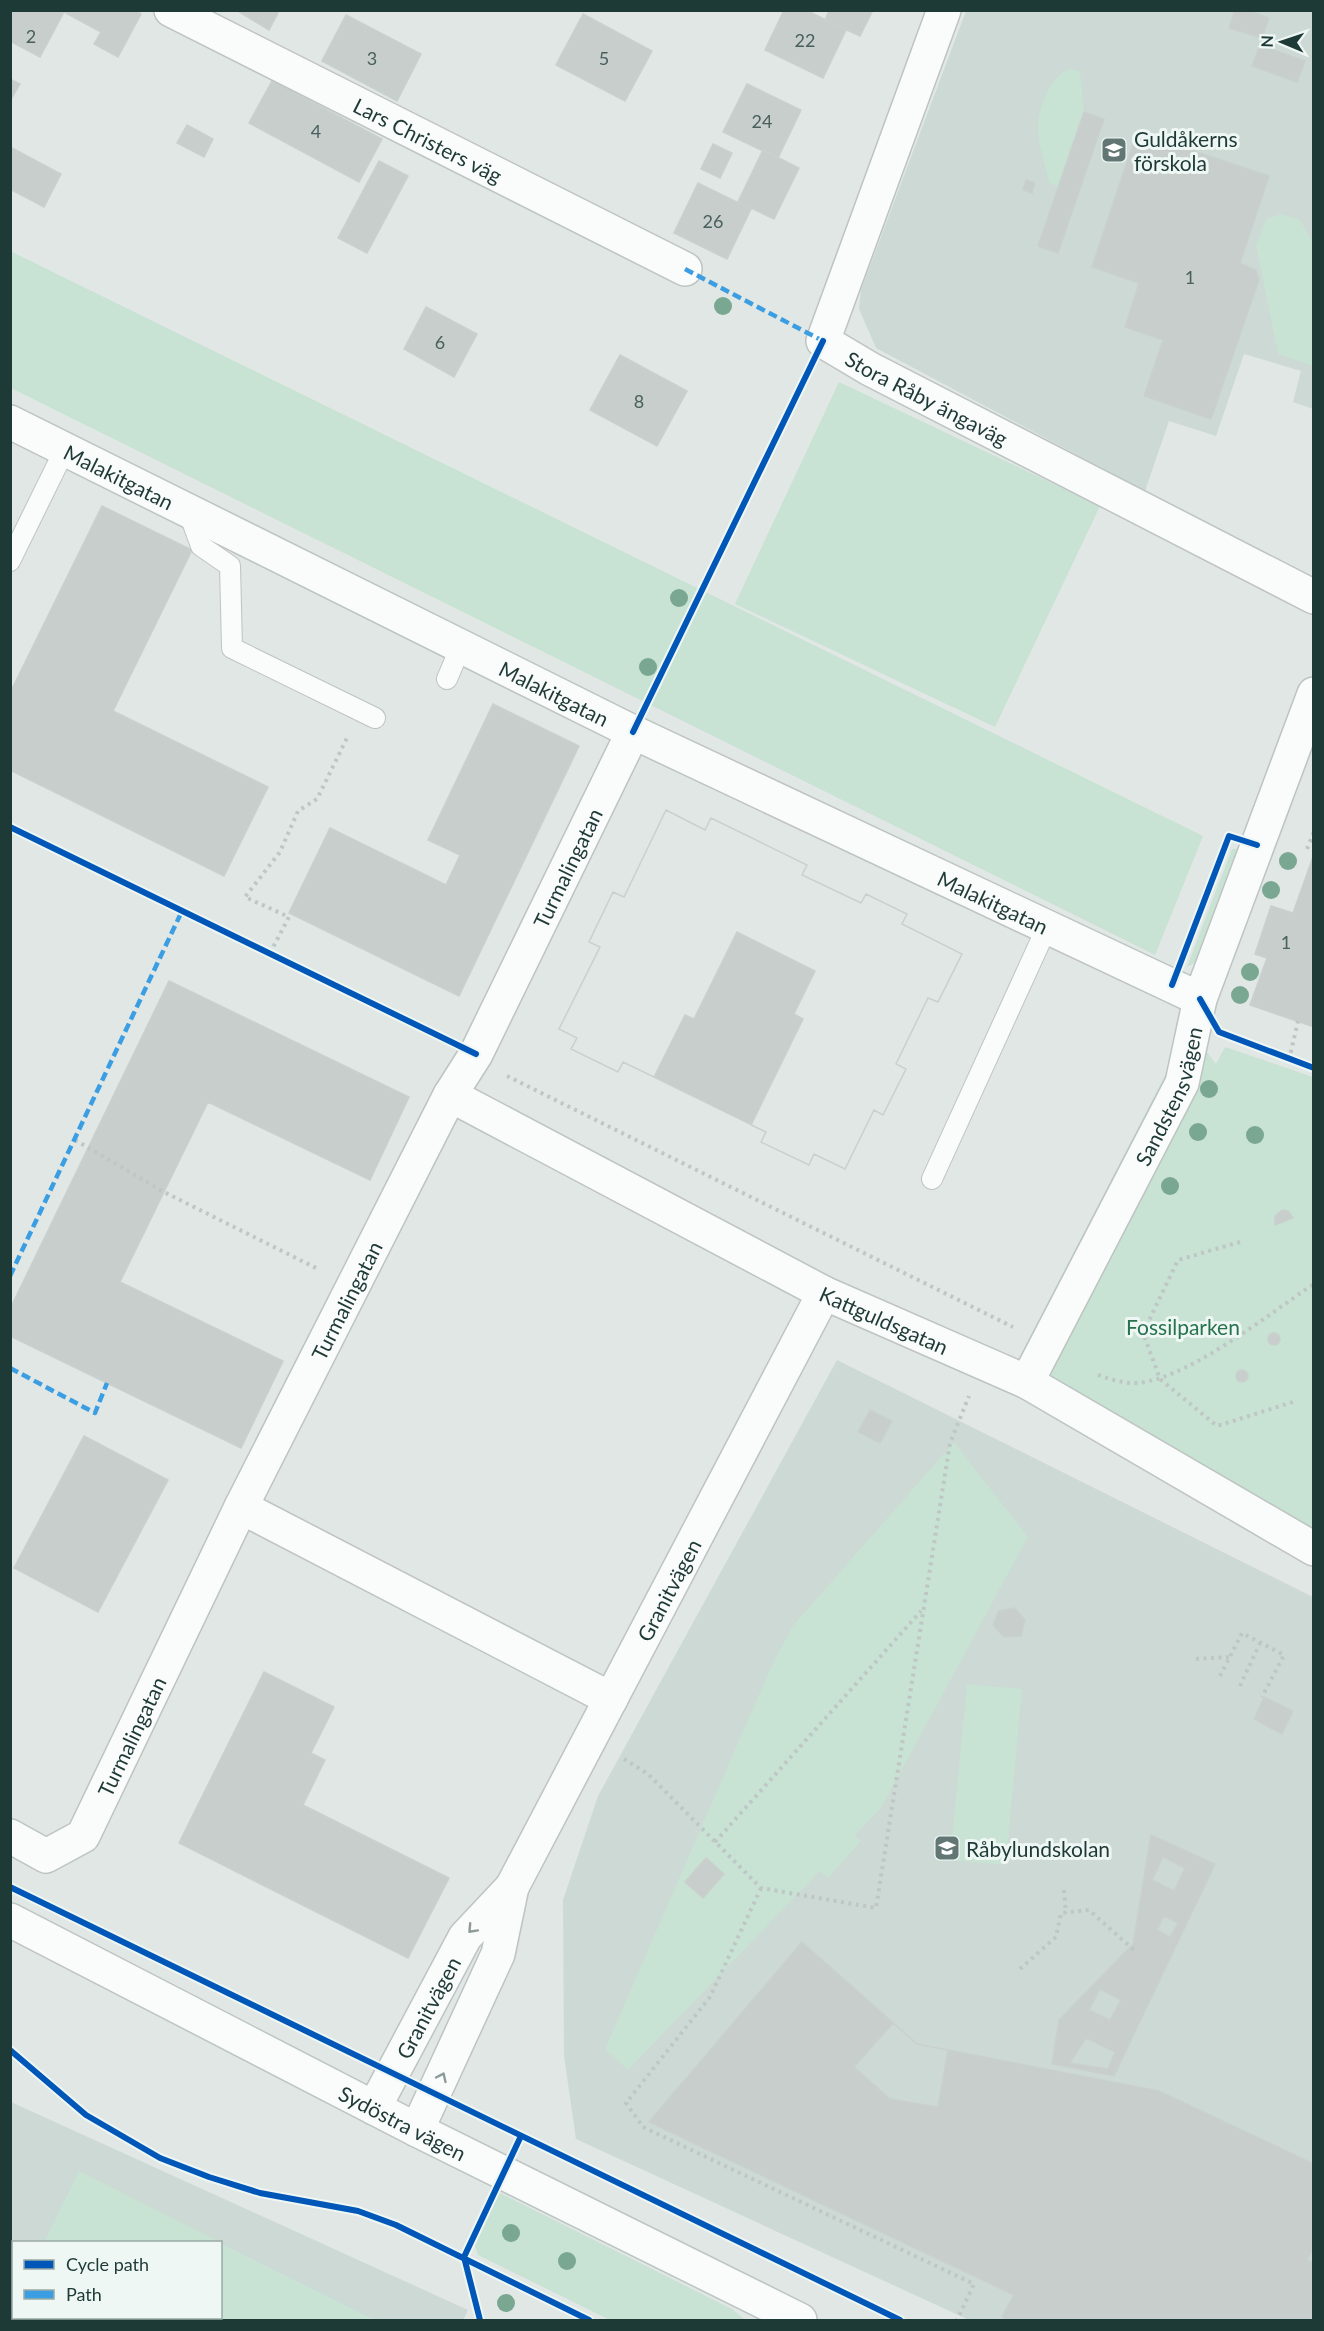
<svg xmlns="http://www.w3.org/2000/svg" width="1324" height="2331" viewBox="0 0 1324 2331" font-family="Lato,sans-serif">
  <rect width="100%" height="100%" fill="#e0e7e5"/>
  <!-- built -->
  <path fill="#cdd9d5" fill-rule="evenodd" d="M966 11H1313V409L1293 402 1301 371 1244 354 1216 436 1169 421 1145 491 876 348 859 309 861 290Z
    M837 1360 1313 1597V2320H969L576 2139 564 2056 563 1900 598 1796Z
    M11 2102 468 2310 463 2320H11ZM14 2242H220V2318H14Z"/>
  <!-- green -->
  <path fill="#c8e2d3" d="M1070 69 1080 71 1089 163 1078 195 1049 183C1046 167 1036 137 1038 123 1041 102 1050 76 1070 69Z
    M1281 214 1300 220 1313 242V366L1278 354 1256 245 1266 219Z
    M10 251 1203 836 1155 955 11 388Z
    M839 382 1100 506 995 727 735 604Z
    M1232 849H1239L1199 960 1187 967Z
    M1189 1029 1216 1064 1225 1047 1313 1077V1530L1003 1389Z
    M954 1442 1028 1537 881 1808 855 1835 861 1841 828 1878 820 1871 628 2070 605 2049 770 1669 792 1627Z
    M967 1684 1022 1689 1006 1865 950 1860Z
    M79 2171 220 2242H44Z
    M498 2192 732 2309 745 2320H610L478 2255 474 2243Z
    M220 2243 375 2320H11L13 2303 14 2318H220Z"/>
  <!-- building -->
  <path fill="#c7cecc" stroke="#c9d0ce" stroke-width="1.5" fill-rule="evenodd" d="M10 10H135L141 14 118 57 94 44 101 32 64 12 40 57 10 41Z
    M236 10H274L278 13 269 30Z
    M784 10H806L846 30 823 78 765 50Z
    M829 10H873L860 36 825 20Z
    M1235 10H1246L1269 18 1262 38 1229 28Z
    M583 14 652 51 625 101 556 65Z
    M346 15 421 54 397 101 322 61Z
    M1260 45 1305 61 1297 82 1252 66Z
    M10 79 20 84 10 101Z
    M272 81 382 139 359 182 249 123Z
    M747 84 801 110 778 158 723 132Z
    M1084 112 1104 119 1058 253 1038 246Z
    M187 125 213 139 204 157 177 143Z
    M1137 132 1269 176 1240 263 1256 270 1259 280 1211 419 1144 396 1163 340 1125 327 1139 283 1092 267Z
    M713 144 732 153 720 178 701 169Z
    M10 147 61 174 44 207 10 189Z
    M763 150 799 168 774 219 738 202Z
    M379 161 408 176 367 253 338 238Z
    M1026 180 1035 183 1032 193 1023 190Z
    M698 183 751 209 727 259 674 233Z
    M426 307 477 334 454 377 404 349Z
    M620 355 687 391 657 446 590 410Z
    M102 506 192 550 113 711 268 787 224 876 10 770V693Z
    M493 704 579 746 459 996 289 913 330 828 446 885 460 855 428 840Z
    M666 810 705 830 711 818 807 865 802 875 861 903 866 894 907 914 902 924 962 954 938 1002 928 998 896 1064 906 1069 883 1115 874 1110 845 1169 814 1154 809 1165 761 1142 766 1132 654 1077 623 1062 618 1072 571 1049 577 1038 559 1029 600 947 589 942 613 892 624 897Z
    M666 810 705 830 711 818 807 865 802 875 861 903 866 894 907 914 902 924 962 954 938 1002 928 998 896 1064 906 1069 883 1115 874 1110 845 1169 814 1154 809 1165 761 1142 766 1132 751 1125 803 1019 794 1014 815 971 737 932 694 1019 685 1015 654 1077 623 1062 618 1072 571 1049 577 1038 559 1029 600 947 589 942 613 892 624 897Z
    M1314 854V1027L1250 1005 1267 958 1255 954 1271 906 1293 913Z
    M169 981 409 1097 370 1180 208 1102 120 1282 283 1361 241 1448 10 1336V1309Z
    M1282 1210 1288 1211 1293 1218 1275 1225V1216Z
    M1268 1339a6 6 0 1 1 12 0a6 6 0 1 1-12 0Z
    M1236 1376a6 6 0 1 1 12 0a6 6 0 1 1-12 0Z
    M870 1410 892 1421 880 1443 858 1432Z
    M84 1436 168 1480 98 1612 14 1568Z
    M1015 1608 1025 1620 1021 1636 1004 1637 993 1625 999 1611Z
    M264 1672 334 1707 311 1753 325 1760 303 1805 449 1878 408 1958 179 1843Z
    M1264 1697 1293 1711 1282 1734 1254 1719Z
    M1151 1835 1215 1864 1114 2076 1052 2064 1059 2020 1133 1944ZM1163 1857 1185 1868 1174 1891 1152 1880ZM1164 1916 1178 1923 1170 1937 1157 1930ZM1100 1989 1121 2000 1110 2020 1089 2010ZM1086 2038 1115 2052 1108 2069 1070 2063Z
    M706 1858 724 1874 703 1898 685 1882Z
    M802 1942 917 2044 1159 2091 1314 2164V2246L1307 2260 1314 2263V2320H1009L1002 2317 1014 2295 649 2122Z
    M893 2023 917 2044 948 2050 938 2107 890 2099 854 2067Z"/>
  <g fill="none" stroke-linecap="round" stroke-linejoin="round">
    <!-- lane casing -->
    <g stroke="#bdc4c2" stroke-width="22">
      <path id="lane" d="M188 510 201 546 230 566 232 648 375 718
        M10 561 65 449
        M447 679 461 646
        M932 1179 1047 927"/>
    </g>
    <!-- street casing -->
    <g stroke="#bdc4c2" stroke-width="36">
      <g id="street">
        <path id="s1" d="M171 10 685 269"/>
        <path id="s2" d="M944 10 823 341 870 369 1314 597"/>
        <path id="s3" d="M10 422 633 732 1200 999"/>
        <path id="s4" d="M450 1095 824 1293 1027 1382 1314 1549"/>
        <path id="s5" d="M1027 1382 1182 1083 1200 999 1314 694"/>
        <path d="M241 1507 611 1699"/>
        <path id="s6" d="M10 1836 46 1856 83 1836 241 1507 450 1095 476 1054 633 732"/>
        <path id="s7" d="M374 2108 465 1937 512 1887"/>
        <path id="s8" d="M417 2130 498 1954 512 1887 824 1293"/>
      </g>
    </g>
    <!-- secondary casing -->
    <g stroke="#bdc5c3" stroke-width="36">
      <g id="secondary">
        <path id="s9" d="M10 1920 417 2130 800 2320"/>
      </g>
    </g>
    <!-- path -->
    <path stroke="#bec7c6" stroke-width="4" stroke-dasharray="3 4.5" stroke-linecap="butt" d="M1307 849 1314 832
      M270 953 289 917 245 897 280 852 298 811 317 799 347 738
      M1289 1060 1298 1021
      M507 1076 1013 1327
      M75 1140 164 1192 318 1269
      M1240 1242 1178 1260 1143 1333 1160 1379 1217 1426 1293 1402
      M1098 1375C1107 1378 1119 1382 1129 1383 1179 1387 1271 1312 1314 1284
      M1196 1659 1229 1657
      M1220 1676 1242 1633 1284 1655 1262 1697
      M1240 1686 1260 1643
      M624 1759 648 1774 761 1888 876 1908 950 1443 969 1396
      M715 1842 921 1611
      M761 1888 710 1997 626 2103 643 2127 974 2284 957 2320
      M1064 1890 1066 1913
      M1020 1969 1056 1937 1061 1913 1089 1910 1135 1951"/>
    <!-- lane -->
    <use href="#lane" stroke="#fafbfb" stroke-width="20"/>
    <!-- street -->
    <use href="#street" stroke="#fafbfb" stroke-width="33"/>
    <!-- secondary -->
    <use href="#secondary" stroke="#fafbfb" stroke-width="33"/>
    <!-- quiet -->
    <path stroke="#3c9ee2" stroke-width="4.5" stroke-dasharray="9 4.5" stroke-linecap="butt" d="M685 269 823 341 821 344
      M10 1276 182 911
      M10 1368 95 1413 107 1383"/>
    <!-- cycleway casing -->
    <g stroke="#eef7f3" stroke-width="10">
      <path id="cycleway" d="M633 732 823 341
        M10 827 476 1054
        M1172 985 1229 836 1257 845
        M1200 999 1219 1032 1314 1068
        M10 1887 900 2320
        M10 2050 86 2115 160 2158 209 2177 260 2193 358 2211 396 2225 589 2320
        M480 2320 464 2257 521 2136"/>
    </g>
    <!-- cycleway -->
    <use href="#cycleway" stroke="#0057b8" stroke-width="6"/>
  </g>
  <!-- trees -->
  <g fill="#7aa791">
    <circle cx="723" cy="306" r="9"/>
    <circle cx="679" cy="598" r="9"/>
    <circle cx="648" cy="667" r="9"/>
    <circle cx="1288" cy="861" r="9"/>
    <circle cx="1271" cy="890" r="9"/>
    <circle cx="1250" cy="972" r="9"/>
    <circle cx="1240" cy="995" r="9"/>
    <circle cx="1209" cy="1089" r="9"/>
    <circle cx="1198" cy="1132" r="9"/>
    <circle cx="1255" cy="1135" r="9"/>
    <circle cx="1170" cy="1186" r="9"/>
    <circle cx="511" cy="2233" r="9"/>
    <circle cx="567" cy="2261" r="9"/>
    <circle cx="506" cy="2303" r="9"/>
  </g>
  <!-- one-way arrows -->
  <defs><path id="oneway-chevron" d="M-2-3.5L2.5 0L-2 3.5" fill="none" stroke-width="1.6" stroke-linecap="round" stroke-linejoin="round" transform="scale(1.5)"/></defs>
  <g stroke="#8c9a98">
    <use href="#oneway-chevron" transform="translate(472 1929) rotate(133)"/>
    <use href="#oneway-chevron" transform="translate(442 2077) rotate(-65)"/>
  </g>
  <!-- icons -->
  <defs>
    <g id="school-square" transform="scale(1.35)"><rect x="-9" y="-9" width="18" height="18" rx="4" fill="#627773" stroke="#eef7f3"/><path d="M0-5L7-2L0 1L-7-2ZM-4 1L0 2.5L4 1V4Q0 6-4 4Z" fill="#fff"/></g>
  </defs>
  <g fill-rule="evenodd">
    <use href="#school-square" x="1114" y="150"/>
    <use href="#school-square" x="947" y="1848"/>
  </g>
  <g text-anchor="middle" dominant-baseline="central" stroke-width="6" stroke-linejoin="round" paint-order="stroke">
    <!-- number labels -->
    <g font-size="18" fill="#49605c">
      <text x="31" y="36">2</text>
      <text x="805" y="40">22</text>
      <text x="372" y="58">3</text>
      <text x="604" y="58">5</text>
      <text x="762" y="121">24</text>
      <text x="316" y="131">4</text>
      <text x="713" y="221">26</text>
      <text x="1190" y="277">1</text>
      <text x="440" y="342">6</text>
      <text x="639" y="401">8</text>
      <text x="1286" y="942">1</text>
    </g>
    <!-- poi labels -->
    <g font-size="21" fill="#1e3a36" stroke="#eef7f3" text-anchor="start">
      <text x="1134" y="138">Guldåkerns<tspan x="1134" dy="24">förskola</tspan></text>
      <text x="966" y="1848">Råbylundskolan</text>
    </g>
    <!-- street labels -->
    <g font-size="21" fill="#1e3a36" stroke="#eef7f3">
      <text stroke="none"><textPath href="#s1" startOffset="288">Lars Christers väg</textPath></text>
      <text stroke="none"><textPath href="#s2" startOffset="471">Stora Råby ängaväg</textPath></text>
      <text stroke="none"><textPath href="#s3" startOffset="122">Malakitgatan</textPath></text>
      <text stroke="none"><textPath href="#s3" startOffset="608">Malakitgatan</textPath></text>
      <text stroke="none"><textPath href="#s6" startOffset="1166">Turmalingatan</textPath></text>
      <text stroke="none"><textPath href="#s3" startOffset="1094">Malakitgatan</textPath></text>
      <text stroke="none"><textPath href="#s5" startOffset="320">Sandstensvägen</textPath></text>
      <text stroke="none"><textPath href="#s6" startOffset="680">Turmalingatan</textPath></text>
      <text stroke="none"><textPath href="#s4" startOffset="489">Kattguldsgatan</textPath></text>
      <text stroke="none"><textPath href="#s8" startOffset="598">Granitvägen</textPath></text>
      <text stroke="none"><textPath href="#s6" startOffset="194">Turmalingatan</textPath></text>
      <text stroke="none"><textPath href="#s7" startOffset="114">Granitvägen</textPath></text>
      <text stroke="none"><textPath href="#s9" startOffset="442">Sydöstra vägen</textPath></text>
    </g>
    <!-- park labels -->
    <g font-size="21" fill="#26734d" stroke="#eef7f3">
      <text x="1183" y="1326">Fossilparken</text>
    </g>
  </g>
  <!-- border -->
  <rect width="1324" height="2331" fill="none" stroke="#1e3a36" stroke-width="24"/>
  <!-- legend -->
  <rect x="12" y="2241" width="210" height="78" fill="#eef7f3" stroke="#9baba7" stroke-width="1.5"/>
  <rect x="24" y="2260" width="30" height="9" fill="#0057b8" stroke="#9baba7" stroke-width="1.5"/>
  <text x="66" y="2271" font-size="18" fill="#1e3a36">Cycle path</text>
  <rect x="24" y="2290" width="30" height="9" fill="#3c9ee2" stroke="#9baba7" stroke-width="1.5"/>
  <text x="66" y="2301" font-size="18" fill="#1e3a36">Path</text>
  <!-- north arrow -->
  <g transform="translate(1282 42) rotate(272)" stroke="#eef7f3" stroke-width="4.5" paint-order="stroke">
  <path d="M0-4.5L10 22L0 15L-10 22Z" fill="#1e3a36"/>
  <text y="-9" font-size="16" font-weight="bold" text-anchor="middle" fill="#1e3a36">N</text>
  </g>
</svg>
